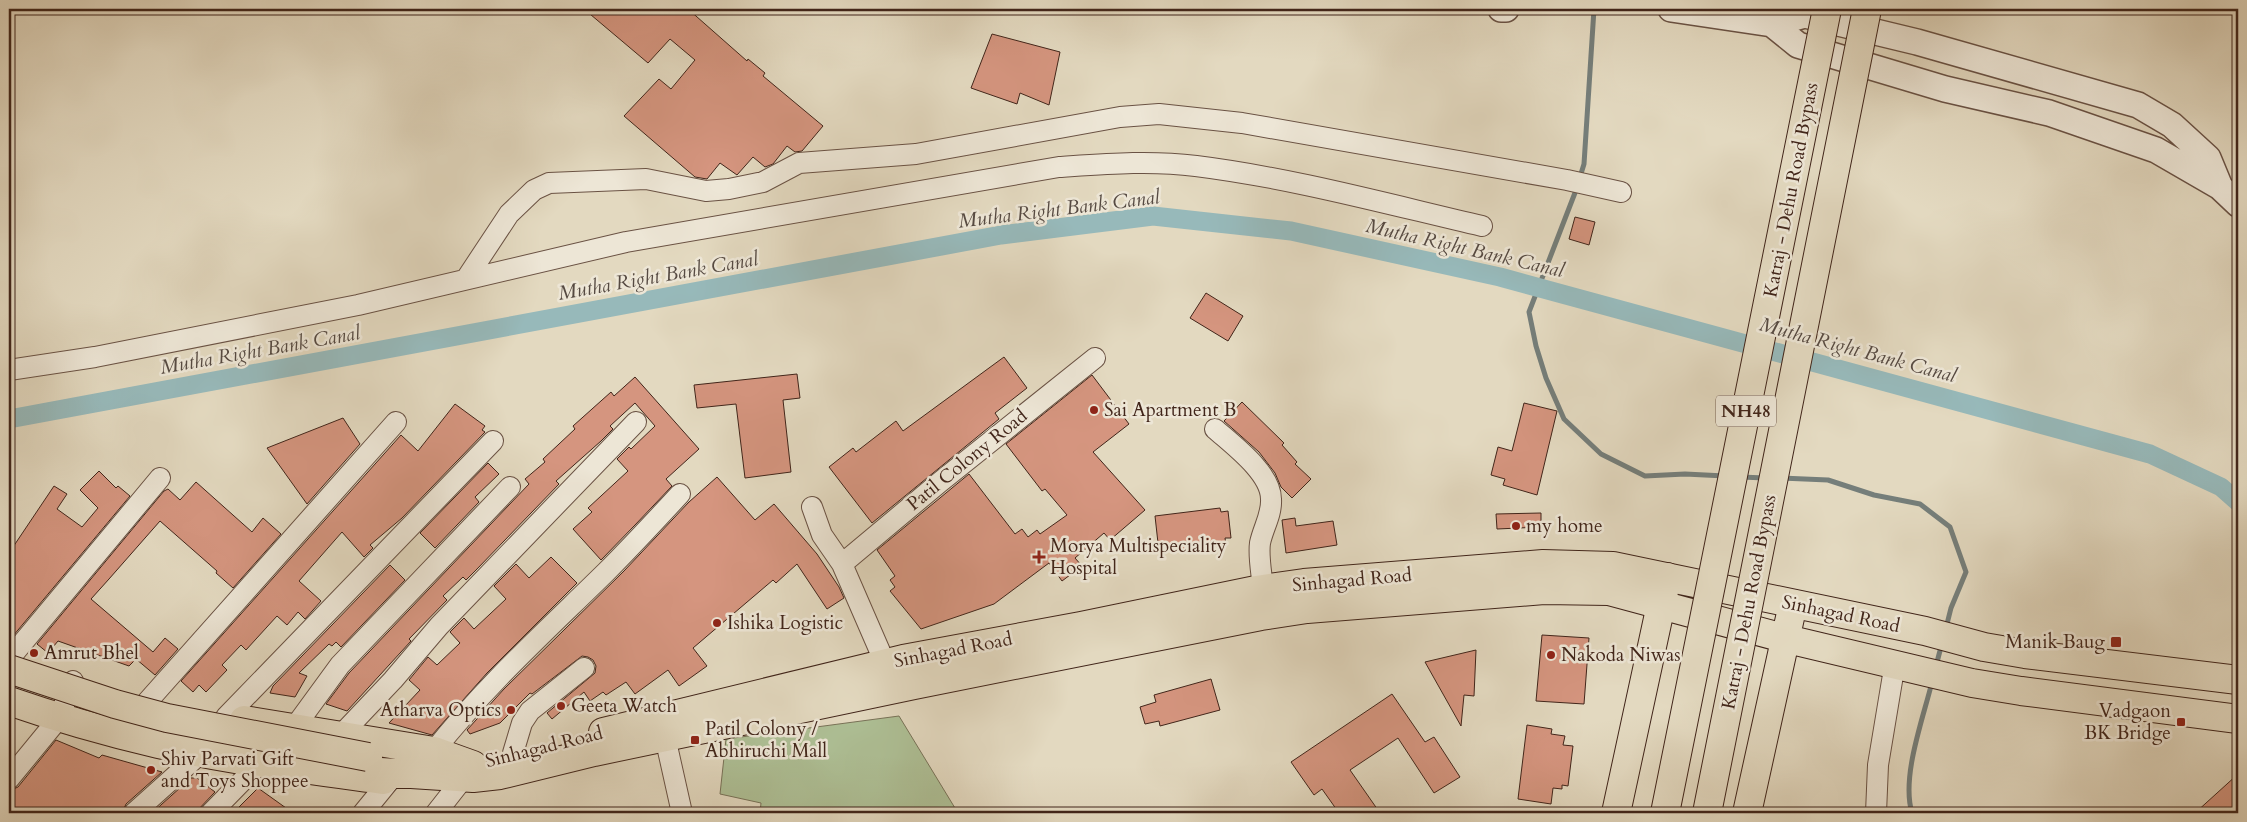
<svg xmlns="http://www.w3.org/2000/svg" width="2247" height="822" viewBox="0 0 2247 822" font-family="Cardo,serif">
  <rect width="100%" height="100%" fill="#e3d9c0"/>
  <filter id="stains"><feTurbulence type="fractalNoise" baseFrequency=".004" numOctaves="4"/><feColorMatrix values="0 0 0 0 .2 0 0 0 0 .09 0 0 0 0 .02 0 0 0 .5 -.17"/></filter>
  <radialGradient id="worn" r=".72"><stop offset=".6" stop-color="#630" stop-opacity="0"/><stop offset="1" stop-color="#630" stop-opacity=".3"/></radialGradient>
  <!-- green -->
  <path fill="#aec096" stroke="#787258" d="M899 716 958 813H760L761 803 720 794 726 739Z"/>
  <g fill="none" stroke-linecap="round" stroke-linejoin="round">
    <!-- stream -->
    <path stroke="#757e7a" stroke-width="5" d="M1580 177 1584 164 1594 9
      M1578 185 1529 312 1536 346 1546 378 1564 419 1601 454 1645 476 1685 474 1725 476
      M1741 477 1765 478
      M1781 478 1828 480 1874 495 1920 504 1950 527 1966 572 1951 608 1946 628
      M1936 666 1942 643
      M1912 813C1901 777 1923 719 1932 682"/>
    <!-- canal -->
    <path stroke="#97b9ba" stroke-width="19" d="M9 419 1001 235 1153 216 1291 231 1500 277 2150 454 2221 487 2238 502"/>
  </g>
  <!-- building -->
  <path fill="#d5957f" stroke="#41251a" d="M584 9H688L747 61 748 59 765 73 763 76 823 126 802 151 795 152 787 146 773 164 765 167 753 157 737 175 720 163 707 179 695 177 624 116 659 79 671 89 695 60 670 39 648 63Z
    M992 34 1060 52 1049 105 1020 93 1017 104 971 88Z
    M1575 217 1595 222 1589 245 1569 239Z
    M1206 293 1243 316 1228 341 1190 318Z
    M1004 357 1027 388 995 413 999 419 872 523 829 467 853 448 856 452 896 421 903 431Z
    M797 374 800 398 783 400 791 472 745 478 736 404 697 408 694 385Z
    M1092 375 1129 424 1093 452 1145 510 1110 540 1104 533 1075 558 1082 566 1062 581 1049 563 994 604 921 629 890 591 895 587 890 580 895 576 877 550 969 474 1015 534 1022 529 1028 537 1037 530 1040 534 1067 515 1045 489 1042 491 1006 444Z
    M635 377 699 449 666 479 672 486 635 525 601 560 573 529 592 512 588 508 628 471 617 459 629 447 631 449 655 426 635 403 610 426 613 429 601 441 556 481 559 484 477 569 466 580 463 577 443 596 447 600 409 639 411 641 347 711 326 704 349 673 529 484 525 479 545 462 543 459 575 429 573 426 611 392 614 396Z
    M1242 402 1284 443 1282 445 1297 462 1295 464 1311 479 1292 498 1281 487 1275 473 1259 452 1224 421Z
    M1524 403 1557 411 1537 495 1503 485 1505 479 1491 475 1498 447 1512 451Z
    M455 404 485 426 482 430 485 432 402 518 370 545 373 548 364 557 342 532 299 581 321 601 305 619 298 612 287 625 277 616 246 650 241 645 222 665 227 670 206 692 199 685 193 692 181 681 401 435 418 451Z
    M343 418 360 444 307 504 267 448Z
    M488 463 499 474 475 497 479 502 435 548 420 533Z
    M99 471 116 488 118 486 130 496 13 636 9 632V553L54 486 67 494 57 509 82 527 98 508 80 490Z
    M717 477 755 520 774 504 817 554 839 587 844 598 827 609 797 564 776 583 773 580 693 648 707 666 679 686 668 670 635 694 626 682 606 695 603 692 590 701 584 692 552 719 547 713 595 673 596 666 593 660 588 657 582 656 532 694 530 693 500 723 470 734 467 730 504 689 624 571 689 502Z
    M196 482 252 532 263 518 281 534 233 588 216 573 217 571 160 521 109 579 91 599 153 652 165 638 178 649 155 675 136 659 129 666 58 641 48 653 37 644 164 491 168 489 180 500Z
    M1220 508 1221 512 1228 511 1231 538H1225L1226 545 1159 552 1155 516Z
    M1541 513V527L1497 529 1496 514Z
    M1295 518 1296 526 1333 521 1337 545 1286 553 1282 520Z
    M551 557 577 583 487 673 432 735 389 723 420 690 409 680 428 657 437 665 460 643 450 632 464 618 474 629 506 599 494 586 516 564 529 578Z
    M390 565 405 580 341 647 336 642 332 646 329 644 299 673 307 676 295 697 270 693 273 686Z
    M1542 635 1589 638 1584 704 1536 701Z
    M1476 650 1474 696 1464 695 1461 726 1425 662Z
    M1211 679 1220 710 1160 726 1159 721 1145 724 1140 707 1156 702 1154 695Z
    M1392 694 1425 742 1434 737 1460 777 1434 793 1398 738 1350 770 1380 813H1339L1322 789 1314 795 1291 762Z
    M1527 725 1552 729 1551 734 1565 736 1563 745 1573 746 1568 786 1562 785V789L1553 788 1551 804 1518 799Z
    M56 740 99 758 102 755 162 772 126 804 122 813H9V791L18 787Z
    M2238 774V813H2195Z
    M191 778H197L215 792 195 813H152Z
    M258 788 293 813H233Z"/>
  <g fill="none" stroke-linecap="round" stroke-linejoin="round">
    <!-- minor casing -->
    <g stroke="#6a5244" stroke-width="22">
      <path id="minor" d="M466 279 509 214 534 190 549 183 646 179 706 191 729 189 763 182 799 163 916 154 1120 117 1159 114 1242 123 1567 180 1621 192
        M9 370 95 357 358 305 626 242 1059 167C1104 164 1150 160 1196 166 1292 178 1387 204 1482 226
        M1215 429C1233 445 1271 473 1271 499 1272 515 1263 528 1260 543 1258 557 1262 575 1263 589
        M812 507 822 535 842 564 885 663
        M842 564 940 482 1095 358
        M10 658 160 478
        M147 702 396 422
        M226 717 493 441
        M294 728 340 665 510 487
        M340 736 393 680 439 626 636 422
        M665 737 682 813
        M434 751C486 685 547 630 606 572 631 547 656 520 680 494
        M513 753 522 723 530 711 584 668
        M9 779 59 718 73 681
        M134 813 202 752
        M211 813 260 763
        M363 813 390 780
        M436 813 458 785
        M1876 813 1878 765 1895 663"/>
    </g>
    <!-- tertiary casing -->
    <g stroke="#6a5244" stroke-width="28">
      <path id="tertiary" d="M1501 9H1506
        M1671 9 1772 24 1805 15 1917 42 2138 105 2172 125 2208 158 2220 187
        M1772 24 1798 45 1945 89 2049 113 2156 150 2220 187 2238 204"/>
    </g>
    <!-- primary casing -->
    <g stroke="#41251a" stroke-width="30">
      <path id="primary" d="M9 701C58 718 108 732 158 744 233 761 309 770 384 780
        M244 720 434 751 473 765
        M603 732 903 659 1081 626 1256 590 1304 583 1543 564 1613 566 1925 631 1984 647 2025 654 2238 680
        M365 771 473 778 500 775 594 752 914 685 1261 616 1307 609 1544 590 1609 591 1787 639 1972 683 2021 691 2238 719"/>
    </g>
    <!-- trunk casing -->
    <g stroke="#41251a" stroke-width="30">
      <path id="trunk" d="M1616 813 1667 577
        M1747 813 1793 604"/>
    </g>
    <!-- minor -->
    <use href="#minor" stroke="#ede6d6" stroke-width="20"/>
    <!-- tertiary -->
    <use href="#tertiary" stroke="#ede6d6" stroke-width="25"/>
    <!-- primary -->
    <use href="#primary" stroke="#e3d9c0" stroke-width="28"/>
    <!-- trunk -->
    <use href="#trunk" stroke="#e3d9c0" stroke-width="28"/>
    <!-- primary-bridge casing -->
    <g stroke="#41251a" stroke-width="30" stroke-linecap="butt">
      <path id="primary-bridge" d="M9 669 115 704 167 718 368 757"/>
    </g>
    <!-- trunk-bridge casing -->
    <g stroke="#41251a" stroke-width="30" stroke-linecap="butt">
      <path id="trunk-bridge" d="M1665 813 1827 9
        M1707 813 1867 9"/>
    </g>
    <!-- primary-bridge -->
    <use href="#primary-bridge" stroke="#e3d9c0" stroke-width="28"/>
    <!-- trunk-bridge -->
    <use href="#trunk-bridge" stroke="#e3d9c0" stroke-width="28"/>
  </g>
  <!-- markers -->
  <g fill="#8f2418" stroke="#ede6d6" stroke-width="2">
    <circle cx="1094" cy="410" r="5"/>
    <circle cx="1516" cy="526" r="5"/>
    <path d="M1036.5 549.5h5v5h5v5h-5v5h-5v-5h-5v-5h5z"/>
    <circle cx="717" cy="623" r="5"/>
    <rect x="2110" y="636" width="12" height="12" rx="2.5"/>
    <circle cx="34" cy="653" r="5"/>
    <circle cx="1551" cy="655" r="5"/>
    <circle cx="561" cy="706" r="5"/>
    <circle cx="511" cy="710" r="5"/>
    <rect x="2176" y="717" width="10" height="10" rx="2.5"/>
    <rect x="690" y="735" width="10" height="10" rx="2.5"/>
    <circle cx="151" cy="770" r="5"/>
  </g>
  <g text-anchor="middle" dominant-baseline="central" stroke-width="5" stroke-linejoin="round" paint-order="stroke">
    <!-- shield labels -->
    <rect fill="#ede6d6" stroke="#755f52" stroke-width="1" x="1716" y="395.5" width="60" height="31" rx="4"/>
    <g font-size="18" font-weight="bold" fill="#41251a">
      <text x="1746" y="411">NH48</text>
    </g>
    <!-- street labels -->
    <g font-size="19" fill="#41251a" stroke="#ede6d6">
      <text transform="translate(1791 190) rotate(-79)">Katraj - Dehu Road Bypass</text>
      <text transform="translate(967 460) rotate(-39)">Patil Colony Road</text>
      <text transform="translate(1352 580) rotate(-5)">Sinhagad Road</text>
      <text transform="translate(1749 602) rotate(-79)">Katraj - Dehu Road Bypass</text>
      <text transform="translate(1841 614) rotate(12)">Sinhagad Road</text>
      <text transform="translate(953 650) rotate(-11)">Sinhagad Road</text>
      <text transform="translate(544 747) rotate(-14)">Sinhagad Road</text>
    </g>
    <!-- poi labels -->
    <g font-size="19" fill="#41251a" stroke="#ede6d6" text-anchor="start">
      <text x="1104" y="410">Sai Apartment B</text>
      <text x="1526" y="526">my home</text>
      <text x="1050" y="546">Morya Multispeciality<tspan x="1050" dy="22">Hospital</tspan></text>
      <text x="727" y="623">Ishika Logistic</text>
      <text x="2105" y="642" text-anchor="end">Manik Baug</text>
      <text x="44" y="653">Amrut Bhel</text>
      <text x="1561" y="655">Nakoda Niwas</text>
      <text x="571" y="706">Geeta Watch</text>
      <text x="501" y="710" text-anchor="end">Atharva Optics</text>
      <text x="2171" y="711" text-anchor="end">Vadgaon<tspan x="2171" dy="22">BK Bridge</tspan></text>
      <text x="705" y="729">Patil Colony /<tspan x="705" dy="22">Abhiruchi Mall</tspan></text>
      <text x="161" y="759">Shiv Parvati Gift<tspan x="161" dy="22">and Toys Shoppee</tspan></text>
    </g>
    <!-- water labels -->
    <g font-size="20" font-style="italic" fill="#564a42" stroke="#ede6d6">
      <text transform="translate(1059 209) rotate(-7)">Mutha Right Bank Canal</text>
      <text transform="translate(1465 248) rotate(13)">Mutha Right Bank Canal</text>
      <text transform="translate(658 276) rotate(-10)">Mutha Right Bank Canal</text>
      <text transform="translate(260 350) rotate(-10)">Mutha Right Bank Canal</text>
      <text transform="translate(1858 350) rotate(15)">Mutha Right Bank Canal</text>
    </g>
  </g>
  <!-- margin -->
  <rect width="2247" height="822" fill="none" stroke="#e3d9c0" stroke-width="30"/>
  <rect x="10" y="10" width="2227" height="802" fill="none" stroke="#41251a" stroke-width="2.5"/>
  <rect x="15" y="15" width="2217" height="792" fill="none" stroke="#41251a"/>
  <rect width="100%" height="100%" filter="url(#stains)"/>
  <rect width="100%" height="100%" fill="url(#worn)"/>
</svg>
